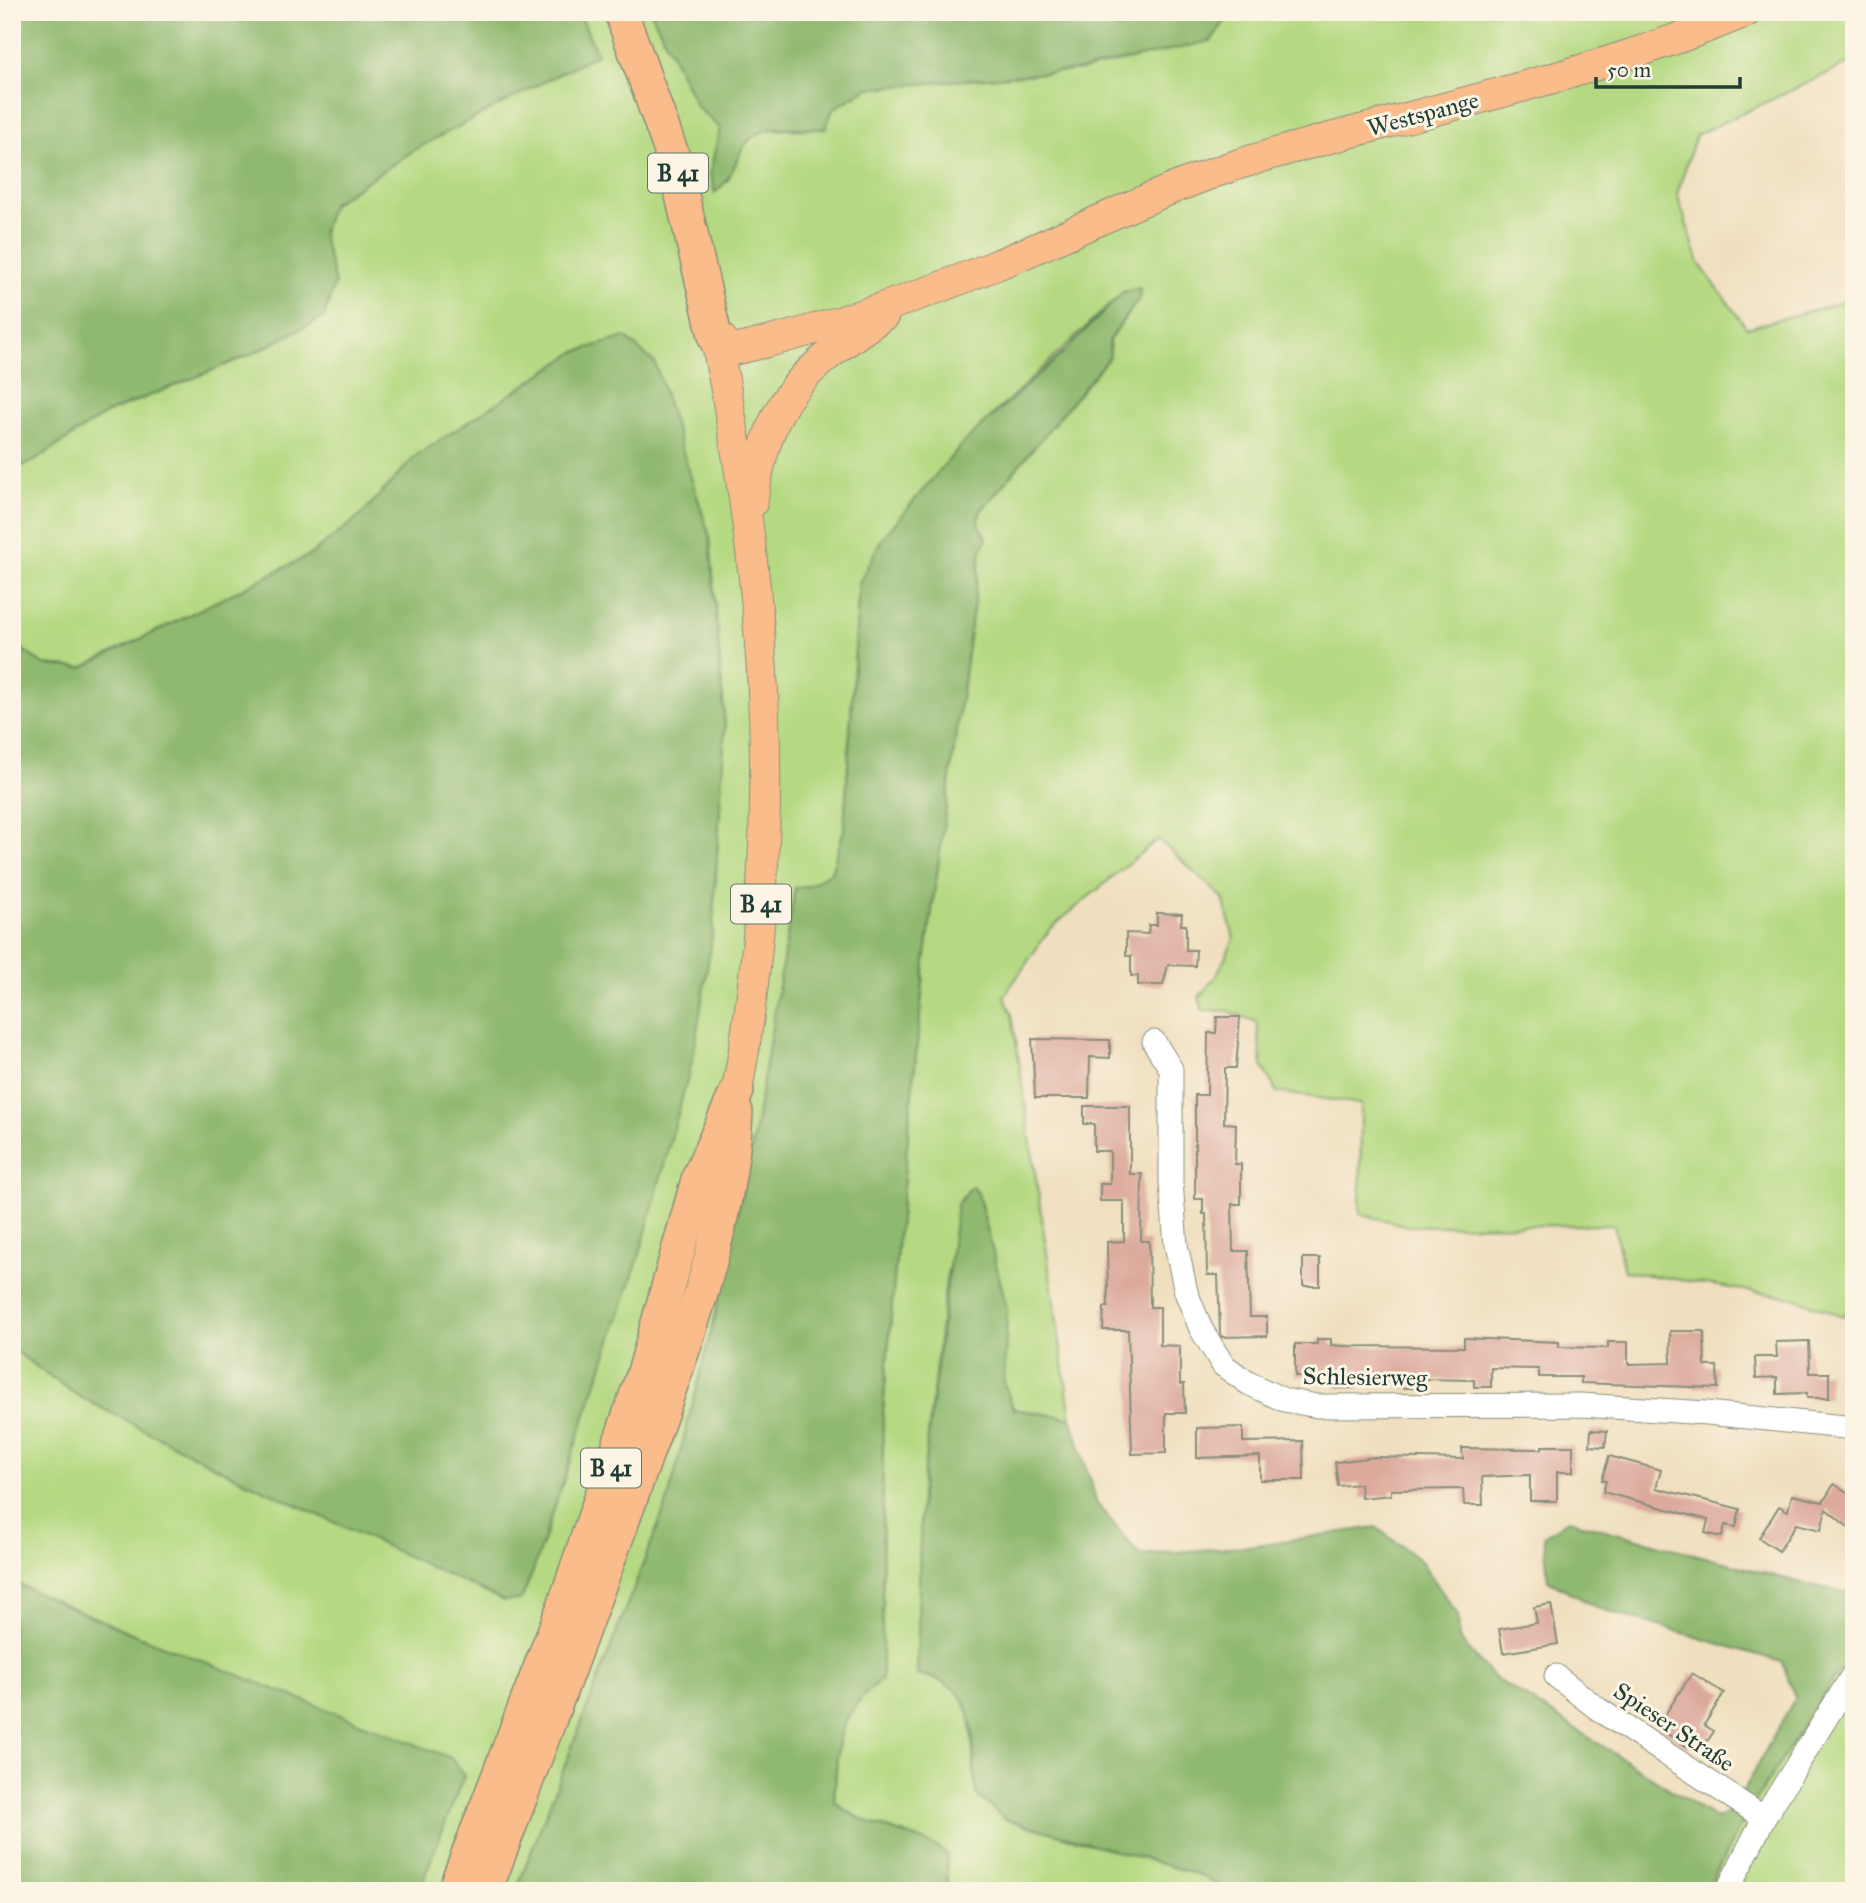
<svg xmlns="http://www.w3.org/2000/svg" width="1866" height="1903" viewBox="0 0 1866 1903" font-family="'IM FELL Great Primer',serif">
  <rect width="100%" height="100%" fill="#fcf5e5"/>
  <filter id="ink" filterUnits="userSpaceOnUse"><feTurbulence type="fractalNoise" baseFrequency=".0143" numOctaves="2"/><feDisplacementMap in="SourceGraphic" scale="14" xChannelSelector="R" yChannelSelector="G"/><feConvolveMatrix kernelMatrix="1 2 1 2 8 2 1 2 1" color-interpolation-filters="sRGB"/></filter>
  <filter id="wash" filterUnits="userSpaceOnUse"><feTurbulence type="fractalNoise" baseFrequency=".00686" numOctaves="4" result="noise"/><feDisplacementMap in="SourceGraphic" scale="28" xChannelSelector="R" yChannelSelector="G"/><feGaussianBlur stdDeviation="1.57" result="paint"/><feColorMatrix in="noise" values="0 0 0 0 0 0 0 0 0 0 0 0 0 0 0 0 0 1.4 0 .05"/><feComposite in="paint" operator="in"/></filter>
  <g filter="url(#wash)">
    <rect width="100%" height="100%" fill="#f0dfbf"/>
    <!-- green -->
    <path fill="#b5d982" stroke="#6a8b5b" stroke-width="2" d="M579 12H651L697 107 720 128 710 173 727 182 746 139 761 130 825 129 833 109 869 88 1081 70 1229 14 1226 12H1854V61L1696 135 1677 194 1699 263 1747 328 1854 299V1302L1843 1316 1794 1298 1624 1271 1614 1225 1409 1226 1360 1214 1361 1104 1277 1092 1262 1066 1257 1022 1228 1011 1203 1010 1199 997 1217 975 1234 939 1223 898 1158 839 1050 929 1004 996 1012 1014 1071 1418 1014 1409 1004 1384 1007 1309 978 1193 972 1187 946 1278 921 1494 917 1675 950 1683 969 1706 976 1794 1005 1819 1204 1876 1226 1891H947V1854C913 1829 864 1830 834 1801 839 1740 832 1721 882 1679L883 1412 894 1280 925 962 981 549 987 539 978 522 980 512 1110 356 1109 341 1140 297V289L1123 292 963 443 881 540 859 583 844 830 831 872 809 886 795 888 753 1142 716 1313 668 1500 516 1891H419L433 1851 126 1631 12 1582V1349L78 1396 639 1257 692 1058 712 937 725 727 710 537 416 456 358 518 310 555 82 668 44 665 12 642V470L34 461 107 413 252 354 324 317 334 283 322 233 332 204 419 147 597 54Z
      M1854 1648V1891H1706L1749 1810Z"/>
    <!-- forest -->
    <path fill="#90b970" stroke="#587b52" stroke-width="2" d="M12 12H579L597 54 419 147 332 204 322 233 335 283 324 317 252 354 107 413 34 461 12 470Z
      M651 12H1226L1229 15 1211 41 1081 70 869 88 833 109 825 129C789 129 755 119 739 156 732 171 728 182 715 193L710 173 720 128 697 107Z
      M1140 288V297L1109 340 1110 356 980 512 978 522 987 539 981 550 925 962 894 1280 883 1412 882 1679C832 1721 839 1740 834 1801 864 1830 913 1829 947 1854V1891H516L668 1500 716 1313 753 1142 795 888 809 886 831 872 844 830 859 583 881 540 963 443 1066 350 1123 292Z
      M625 337 655 363 710 537 725 727 712 937 693 1058 639 1257 532 1574 521 1600 504 1601 232 1475 78 1396 12 1349V642L44 665 82 668 171 624 310 555 358 518 416 456 575 352Z
      M972 1186 978 1193 1007 1309 1004 1384 1013 1409 1071 1418 1097 1504 1139 1555 1250 1546 1376 1527 1421 1561 1458 1615 1459 1639 1492 1676 1717 1819 1732 1811 1795 1698 1782 1662 1598 1608 1548 1580 1544 1536 1568 1520 1805 1584 1854 1594V1648L1749 1810 1706 1891H1226L1203 1876 1005 1819 976 1794C970 1741 985 1682 917 1675L921 1494 957 1204Z
      M12 1582 126 1631 451 1758 464 1775 419 1891H12Z"/>
    <g id="blocks">
      <!-- building -->
      <path fill="#dcaa9d" d="M1157 913 1182 914 1181 925H1186V950H1196L1195 966 1168 965 1163 985H1138V976H1131V956H1126V933L1148 934 1149 925H1157Z
        M1217 1017H1240L1236 1068H1225L1224 1123 1236 1124 1235 1164H1241V1204H1232L1233 1251H1248L1250 1317H1267V1336L1222 1337 1220 1333 1218 1275H1207L1206 1214H1203V1199H1195V1095H1207L1208 1033H1216Z
        M1032 1039 1110 1040V1058L1090 1057 1089 1098H1035Z
        M1084 1106H1130V1174H1142L1141 1241H1149L1150 1307H1160V1345L1180 1346V1384H1184L1185 1413H1166V1453L1132 1454 1128 1330H1103L1104 1307H1108L1107 1242 1124 1241V1201H1100V1184H1110V1151H1094V1124H1084Z
        M1303 1258H1320V1286H1303Z
        M1670 1331H1704L1705 1366H1717L1718 1388 1581 1383V1377H1539V1369L1491 1368V1387H1474V1380L1420 1379V1388H1402V1379H1355V1388H1335L1336 1376H1295V1344H1317V1339H1331V1345L1345 1346 1464 1347V1338L1559 1342V1347L1608 1348V1342H1628V1364L1671 1363Z
        M1809 1341 1810 1373H1829V1398H1807V1393L1777 1394V1377L1756 1378 1755 1357H1777L1776 1342Z
        M1243 1427V1442L1303 1441 1304 1480H1260V1456L1197 1458V1428Z
        M1591 1430 1607 1431 1605 1447 1590 1446Z
        M1542 1446H1573V1472H1557V1501H1530V1475L1482 1477 1483 1505H1464L1463 1489 1391 1490V1495L1361 1498 1360 1484 1338 1486 1335 1462 1375 1457 1463 1459 1462 1448 1542 1449Z
        M1609 1456 1661 1470 1656 1488 1740 1509 1736 1527 1725 1525 1722 1537 1705 1533 1708 1520 1603 1492 1606 1481 1602 1480Z
        M1834 1484 1854 1496V1532L1826 1509 1821 1530 1796 1524 1779 1551 1759 1538 1779 1506 1788 1511 1792 1495 1823 1502Z
        M1551 1604 1558 1644 1503 1653 1499 1629 1537 1623 1534 1607Z
        M1692 1673 1724 1693 1704 1725 1714 1731 1705 1745 1695 1738 1689 1748 1657 1727Z"/>
    </g>
  </g>
  <g filter="url(#ink)">
    <use href="#blocks" fill-opacity="0" stroke="#888e7a" stroke-width="2"/>
    <g fill="none" stroke-linecap="round" stroke-linejoin="round">
      <!-- minor casing -->
      <g stroke="#888e7a" stroke-width="25">
        <path id="minor" d="M1154 1042 1171 1069V1183L1176 1245 1186 1292 1201 1329 1223 1365 1248 1383 1284 1400 1317 1406 1581 1405 1707 1413 1854 1428
          M1556 1676 1598 1709 1764 1818
          M1727 1891 1764 1818 1854 1673"/>
      </g>
      <!-- major casing -->
      <g stroke="#888e7a" stroke-width="32">
        <path id="major" d="M722 339 716 340C769 595 784 834 737 1091
          M719 353C812 334 905 302 994 266 1073 234 1148 195 1230 167 1281 150 1335 137 1387 123 1508 91 1630 60 1746 12
          M752 503C771 394 797 375 884 315"/>
      </g>
      <!-- highway casing -->
      <g stroke="#888e7a" stroke-width="36">
        <path id="highway" d="M621 12 673 157 716 340
          M454 1891 564 1606 646 1366 699 1176 737 1091
          M485 1891C539 1749 592 1607 643 1464 681 1358 731 1225 736 1112"/>
      </g>
      <!-- minor -->
      <use href="#minor" stroke="#fff" stroke-width="23"/>
      <!-- major -->
      <use href="#major" stroke="#f9bc8a" stroke-width="30"/>
      <!-- highway -->
      <use href="#highway" stroke="#f9bc8a" stroke-width="33"/>
    </g>
  </g>
  <g text-anchor="middle" dominant-baseline="central" stroke-width="6" stroke-linejoin="round" paint-order="stroke">
    <!-- shield labels -->
    <g fill="#fcf5e5" stroke="#617469" stroke-width="2">
      <rect x="648" y="153.5" width="60" height="39" rx="5"/>
      <rect x="731" y="884.5" width="60" height="39" rx="5"/>
      <rect x="581" y="1448.5" width="60" height="39" rx="5"/>
    </g>
    <g font-size="23" font-weight="bold" fill="#1f3d34">
      <text x="678" y="173">B 41</text>
      <text x="761" y="904">B 41</text>
      <text x="611" y="1468">B 41</text>
    </g>
    <!-- street labels -->
    <g font-size="24" fill="#1f3d34" stroke="#fcf5e5">
      <text transform="translate(1423 114) rotate(-15)">Westspange</text>
      <text transform="translate(1365 1377) rotate(1)">Schlesierweg</text>
      <text transform="translate(1674 1727) rotate(34)">Spieser Straße</text>
    </g>
  </g>
  <!-- margin -->
  <rect width="1866" height="1903" fill="none" stroke="#fcf5e5" stroke-width="42"/>
  <!-- scale -->
  <path d="M1596 77v10h144v-10" fill="none" stroke="#1f3d34" stroke-width="3.5"/>
  <text x="1607" y="77" font-size="21" fill="#1f3d34" stroke="#fcf5e5" stroke-width="5" paint-order="stroke">50 m</text>
</svg>
